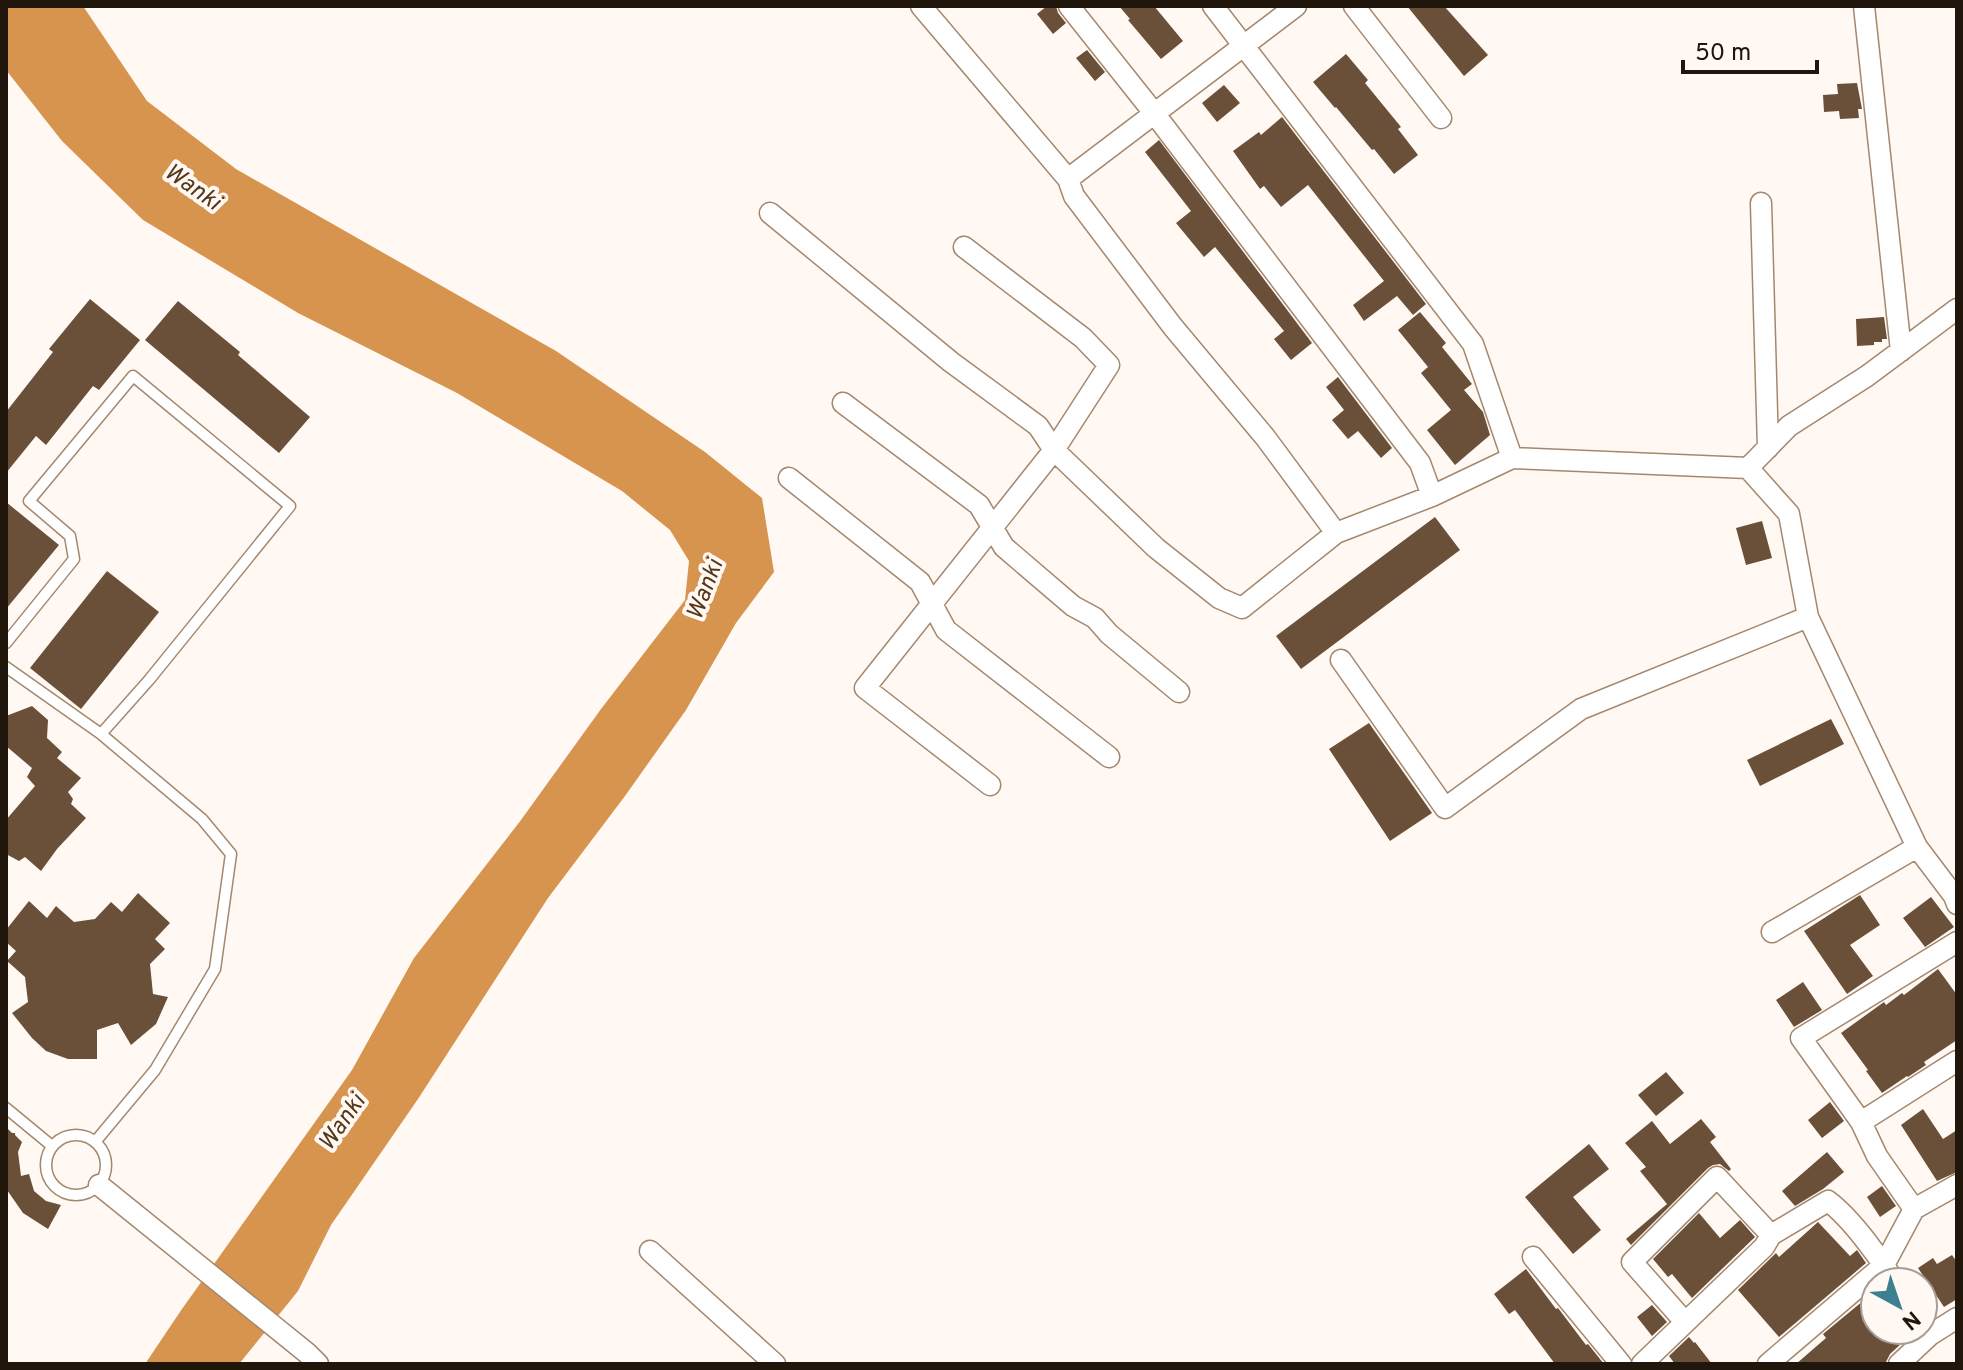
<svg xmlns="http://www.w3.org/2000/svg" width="1963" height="1370" viewBox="0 0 1963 1370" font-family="Overpass,sans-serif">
  <rect width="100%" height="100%" fill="#fff8f3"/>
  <!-- water -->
  <path fill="#d7944f" d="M6 6H83L147 101 236 169 556 351 705 452 762 498 774 572 736 623 686 710 625 796 548 898 418 1099 331 1225 298 1291 239 1364H145L182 1309 352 1070 414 958 521 820 601 709 685 600 689 561 670 530 622 491 457 393 298 313 143 220 62 141 6 70Z"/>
  <!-- building -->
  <path fill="#6a5038" d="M1047 6H1056L1058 13 1066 23 1053 34 1037 14Z
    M1119 6H1154L1183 41 1161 59 1128 20 1130 19Z
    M1407 6H1444L1488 55 1464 76Z
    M1087 50 1105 72 1095 81 1076 58Z
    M1346 54 1368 80 1365 83 1401 127 1398 129 1418 155 1394 174 1374 149 1372 150 1336 107 1335 108 1313 82Z
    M1857 83 1862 109H1858L1859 118 1840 119 1839 111 1824 112 1823 95 1838 94 1837 84Z
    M1224 85 1240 103 1217 122 1202 103Z
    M1282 117 1426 304 1413 315 1397 296 1364 321 1353 305 1384 281 1308 185 1281 207 1264 186 1260 189 1233 151 1259 132 1261 135Z
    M1159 140 1312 343 1291 360 1274 339 1284 331 1215 247 1204 257 1176 223 1191 211 1145 152Z
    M90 299 140 340 99 390 93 386 46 445 36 436 6 473V412L53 352 49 349Z
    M178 301 240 352 238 355 310 417 279 453 145 340Z
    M1420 312 1446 343 1442 347 1472 384 1464 390 1483 412 1490 435 1455 465 1427 430 1451 410 1421 373 1428 367 1398 330Z
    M1884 317 1887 339H1882V342H1874V345L1857 346 1856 319Z
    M1338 377 1392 448 1381 458 1358 431 1348 439 1332 420 1344 410 1326 387Z
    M6 502 59 545 6 609Z
    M1435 517 1460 550 1301 669 1276 636Z
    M1762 521 1772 558 1746 565 1736 528Z
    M107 571 159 612 81 709 30 668Z
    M32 706 48 720 47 738 62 752 57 758 81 778 68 792 73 799 71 804 86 818 57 849 41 871 25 857 19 861 6 854V820L35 786 27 777 32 768 6 746V716Z
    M1831 719 1844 744 1760 786 1747 760Z
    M1369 723 1432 813 1390 841 1329 749Z
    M138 893 170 923 155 939 165 949 150 964 153 994 168 997 156 1024 131 1045 118 1023 97 1030V1059H68L46 1051 32 1038 12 1013 28 1002 25 977 7 961 16 951 6 942V930L29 901 47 918 56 906 74 922 95 919 111 902 122 912Z
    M1860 895 1880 925 1850 945 1873 976 1847 994 1804 931Z
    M1931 897 1954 927 1925 947 1903 918Z
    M1938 969 1957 995V1040L1924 1062 1926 1065 1908 1077 1907 1076 1882 1093 1866 1071 1868 1070 1841 1033 1884 1002 1886 1005 1902 993 1904 995Z
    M1803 982 1822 1010 1794 1027 1776 1000Z
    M1666 1072 1684 1093 1656 1116 1638 1095Z
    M1830 1102 1844 1121 1822 1138 1808 1120Z
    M1923 1109 1943 1139 1957 1130V1172L1937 1181 1901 1125Z
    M1701 1119 1716 1137 1710 1142 1731 1169 1729 1171 1720 1164 1713 1165 1708 1168 1631 1245 1626 1239 1667 1204 1640 1171 1646 1167 1625 1143 1652 1121 1670 1144Z
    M6 1127 12 1133H15V1135L22 1142 18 1152 21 1176 29 1174 34 1191 46 1201 61 1205 48 1229 23 1213 7 1190Z
    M1589 1144 1609 1169 1573 1197 1601 1230 1573 1254 1525 1197Z
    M1827 1152 1844 1172 1823 1189 1795 1206 1782 1191Z
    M1882 1186 1896 1206 1880 1217 1867 1197Z
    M1699 1213 1720 1238 1740 1220 1755 1237 1692 1298 1672 1274 1668 1277 1653 1259Z
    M1818 1222 1850 1256 1857 1250 1866 1263 1779 1337 1738 1290 1776 1253 1779 1257Z
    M1952 1255 1957 1262V1299L1944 1307 1918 1268 1933 1258 1937 1264Z
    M1526 1269 1556 1309 1558 1308 1586 1345 1588 1344 1604 1364H1555L1515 1310 1509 1314 1494 1294Z
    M1875 1291V1330H1916L1890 1354 1886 1362 1884 1364H1796L1826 1338 1823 1334Z
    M1652 1305 1667 1322 1652 1336 1637 1317Z
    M1689 1337 1694 1343 1695 1342 1712 1364H1675L1669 1356Z"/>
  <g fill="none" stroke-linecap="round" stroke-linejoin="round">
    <!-- lane casing -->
    <g stroke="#a4886e" stroke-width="13">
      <path id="lane" d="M6 643 74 559 70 536 29 501 133 376 290 506 149 680 101 734
        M6 667 101 734 202 819 231 854 215 969 155 1070 95 1142
        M6 1108 52 1146
        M46 1165a30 30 0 1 1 60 0a30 30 0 1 1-60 0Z"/>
    </g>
    <!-- street casing -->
    <g stroke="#a4886e" stroke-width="23">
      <path id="street" d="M921 6 1068 179 1074 196 1173 327 1265 437 1336 533
        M1069 6 1154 113 1420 463 1432 496
        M1213 6 1473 344 1512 458
        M1354 6 1441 118
        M1864 6 1901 351
        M1068 179 1296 6
        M1761 203 1768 448
        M770 213 951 362 1038 426 1054 450 1156 548 1219 598 1242 608 1336 533 1432 496 1512 458 1748 468
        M964 247 1083 338 1109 365 1054 450 865 688 990 785
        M1957 309 1867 376 1789 426 1748 468 1789 514 1808 617 1917 847 1954 896 1957 904
        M843 403 979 505 1004 547 1073 606 1095 618 1109 634 1179 692
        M789 478 920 582 946 630 1109 757
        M1341 660 1445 808 1581 709 1808 617
        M1772 932 1917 847
        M1861 1122 1957 1061
        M99 1185 307 1353 318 1364
        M1914 1209 1877 1156 1861 1122 1801 1038 1957 942
        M650 1251 775 1364
        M1533 1257 1621 1364
        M1685 1322 1632 1262 1717 1177 1771 1235
        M1642 1364 1764 1247 1771 1235 1828 1201C1851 1218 1879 1257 1895 1282
        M1768 1364 1884 1265 1914 1209 1957 1185
        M1899 1364 1930 1335 1957 1318"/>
    </g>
    <!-- lane -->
    <use href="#lane" stroke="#fff" stroke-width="10"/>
    <!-- street -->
    <use href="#street" stroke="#fff" stroke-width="20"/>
  </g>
  <g text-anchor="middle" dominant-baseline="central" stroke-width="8" stroke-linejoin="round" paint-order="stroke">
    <!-- water labels -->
    <g font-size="24" font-style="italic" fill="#54381b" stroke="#fff8f3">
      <text transform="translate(192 188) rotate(35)">Wanki</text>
      <text transform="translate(706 590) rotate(-69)">Wanki</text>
      <text transform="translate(343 1123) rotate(-55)">Wanki</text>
    </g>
  </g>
  <!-- border -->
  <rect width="1963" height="1370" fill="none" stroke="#21160c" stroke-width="16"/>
  <!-- north arrow -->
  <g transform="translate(1899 1306) rotate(140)"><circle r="38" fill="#fff8f3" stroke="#a69e97" stroke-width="2"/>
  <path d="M0-6L14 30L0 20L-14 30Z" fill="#3d8190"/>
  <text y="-12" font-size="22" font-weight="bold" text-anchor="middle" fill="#21160c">N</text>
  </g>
  <!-- scale -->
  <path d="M1683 60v12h134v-12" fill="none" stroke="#21160c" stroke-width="4"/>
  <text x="1695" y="60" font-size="24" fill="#21160c" stroke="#fff8f3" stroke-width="6" paint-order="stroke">50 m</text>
</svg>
